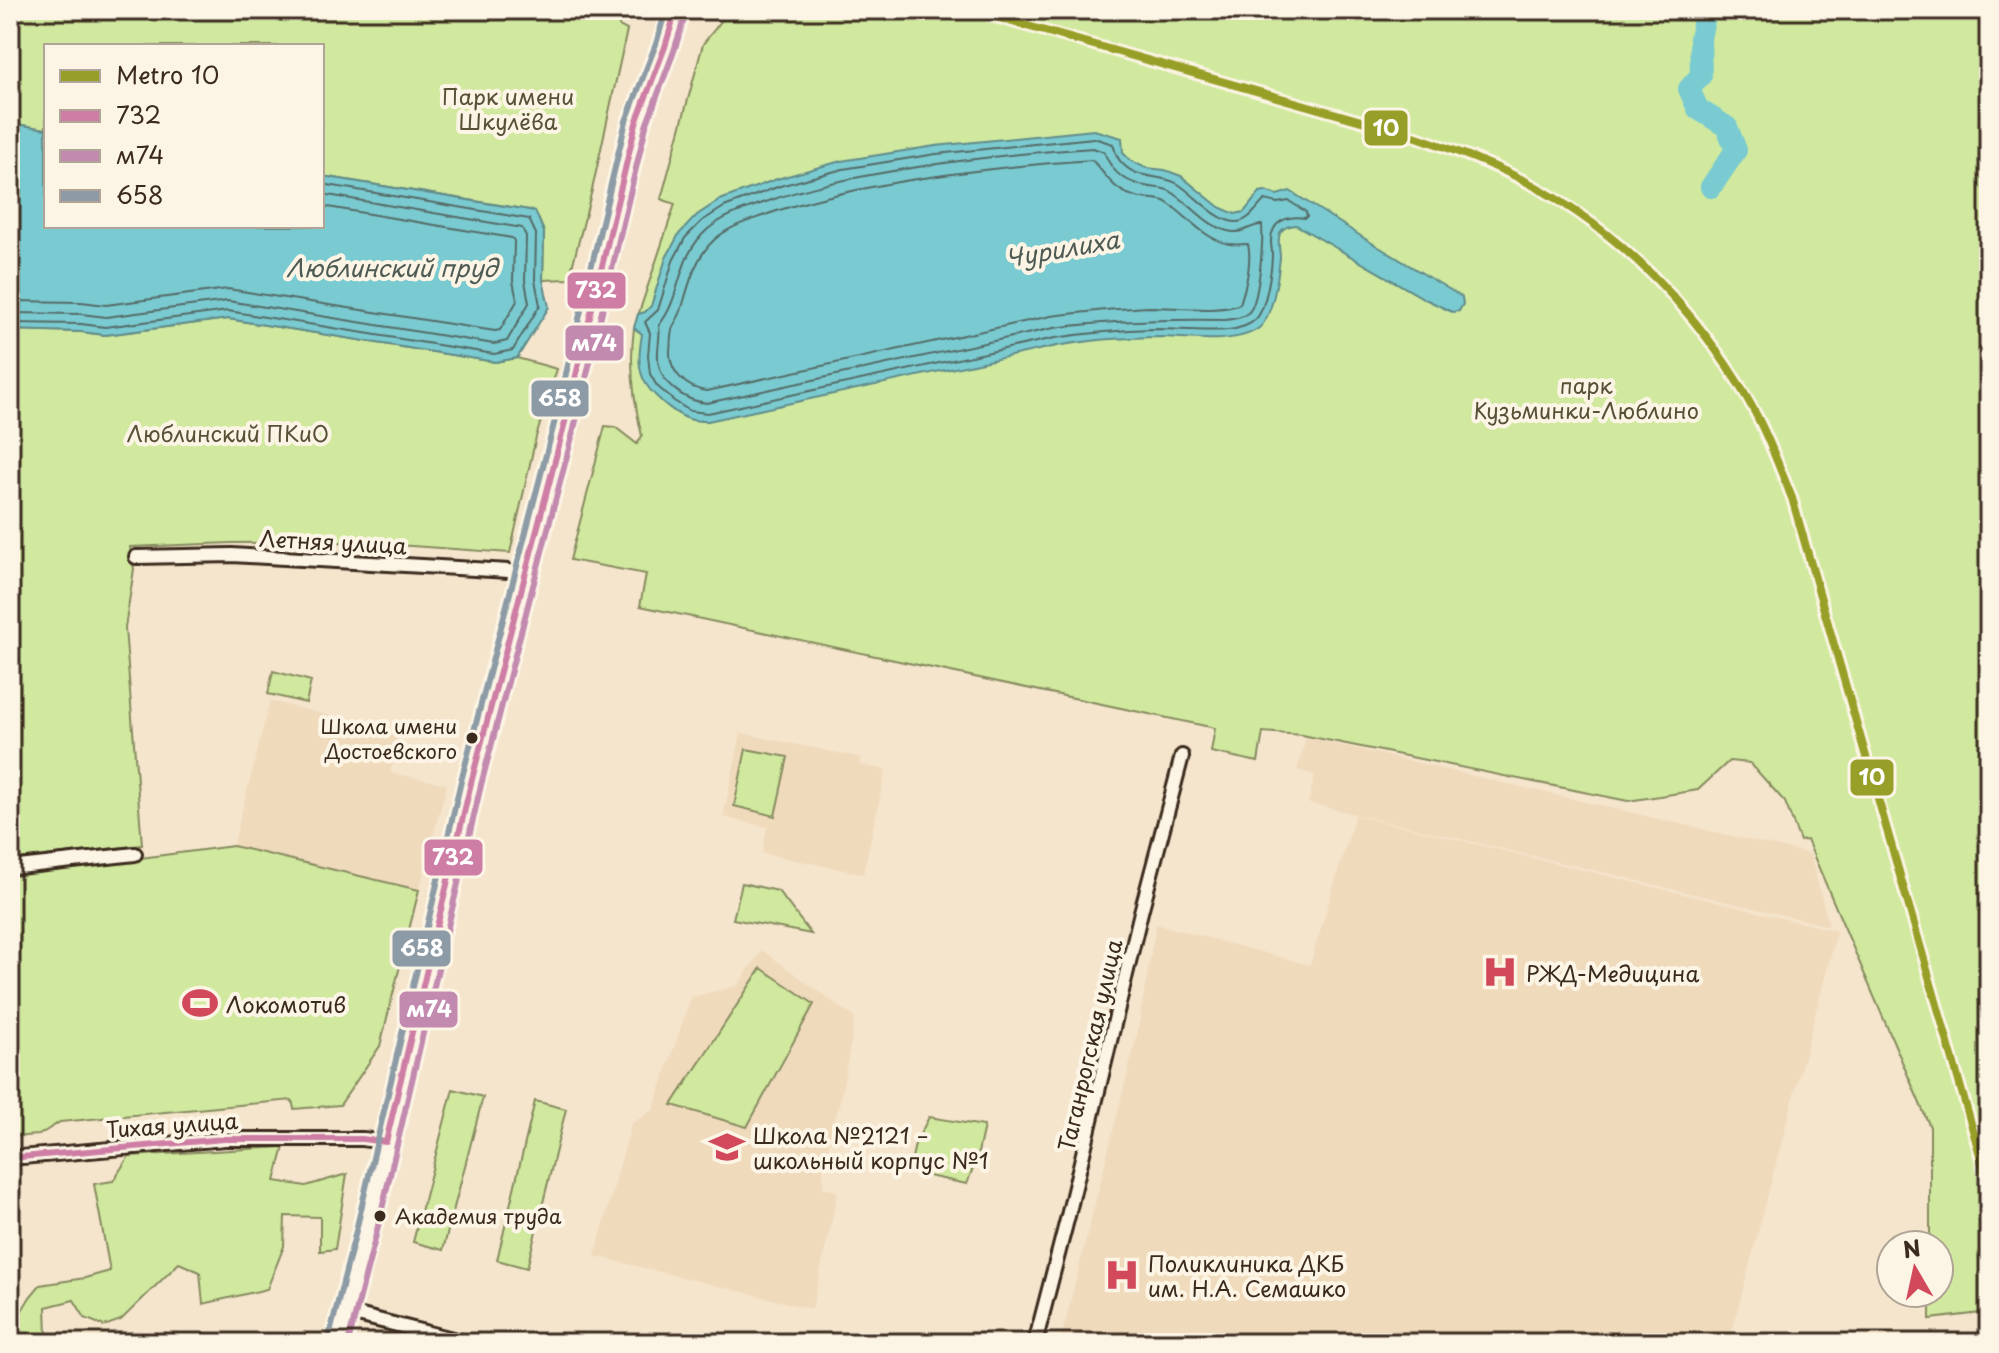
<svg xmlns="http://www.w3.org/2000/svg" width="1999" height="1353" viewBox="0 0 1999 1353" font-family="'Playpen Sans',sans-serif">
  <rect width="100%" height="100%" fill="#f5e5cd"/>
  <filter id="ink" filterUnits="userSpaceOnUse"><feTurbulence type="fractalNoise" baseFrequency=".0125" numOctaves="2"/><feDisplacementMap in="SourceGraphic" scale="16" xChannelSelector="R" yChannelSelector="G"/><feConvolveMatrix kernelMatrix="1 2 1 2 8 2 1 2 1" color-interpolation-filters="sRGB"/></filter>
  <g filter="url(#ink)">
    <!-- built -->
    <path fill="#f0dabc" d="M270 701 400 733 390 773 447 784 419 890 233 846Z
      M741 733 862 758 860 765 886 770 863 874 762 853 767 827 723 817Z
      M1306 737 1810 854 1829 926 1308 803 1315 775 1297 770Z
      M1355 815 1837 931 1729 1343H1060L1137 1035 1156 924 1310 965Z
      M762 950 855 1018 842 1092 823 1169V1187L838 1192 812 1309 595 1256 631 1124 653 1110 691 997 737 986Z"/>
    <!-- green -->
    <path fill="#d0e99f" stroke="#868a5e" stroke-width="2" d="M10 10H619V26L627 30 592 190 569 279 543 280 544 232 535 211 322 176V46H46V129L10 123Z
      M730 10H1989V1312L1930 1319V1293H1939V1245H1930V1127L1807 840 1800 841 1785 802 1750 763 1729 761 1698 790 1628 801 1302 735 1263 732 1258 762 1211 752 1215 728 640 606 646 574 570 560 605 426 615 427 637 444 642 436C633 399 629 365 634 328L675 204 661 199 703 44Z
      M228 319 495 362 517 358 557 369 536 437 510 553 355 542 232 543 130 547 134 569 125 628 142 845 10 860V330L81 332 105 335Z
      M273 671 311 681 306 703 268 694Z
      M746 749 788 757 775 816 734 806Z
      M233 846 419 890 380 1046 340 1105 294 1109 292 1100 60 1122 39 1135 10 1137V875Z
      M742 883 778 891 811 934 733 919Z
      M761 968 814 1004 747 1127 672 1105Z
      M453 1089 483 1097 443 1250 413 1242Z
      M535 1101 566 1109 527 1268 497 1260Z
      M929 1117 984 1126 977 1157 967 1184 909 1172 915 1144Z
      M284 1147 275 1181 306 1186 347 1174 335 1249 320 1251V1217L285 1216 284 1246 267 1289 203 1304 200 1272 179 1263 121 1320 104 1326 85 1318 74 1300 46 1307 47 1336 17 1342 13 1336 15 1322 30 1297 40 1285 85 1278 110 1271 94 1184 113 1181 129 1156Z"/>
    <!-- water -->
    <path fill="#7acbd1" stroke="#618b89" stroke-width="2" d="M10 123 46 129V226H322V176L535 211 544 232 543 280 549 307 517 358 495 362 228 319 105 335 81 332 10 330Z
      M1094 130 1122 138 1123 153 1131 161 1146 168 1165 170 1181 176 1219 207 1235 214 1244 212 1260 192 1265 191 1277 195 1290 191 1367 240 1462 297 1463 304 1459 311 1452 312 1425 299 1296 225C1289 226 1283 227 1280 233 1277 240 1280 250 1280 258 1278 276 1273 317 1259 328 1237 345 1188 338 1162 337 1145 337 1129 338 1112 339 1094 340 1075 343 1057 346L708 421C702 421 695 421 689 419 674 414 648 392 643 378 637 364 640 347 642 334L634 328 638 314 645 312 651 306 666 258 679 234 697 215 720 200 777 179 841 161 935 146Z"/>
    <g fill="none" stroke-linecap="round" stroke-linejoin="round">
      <!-- shore -->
      <path stroke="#546a66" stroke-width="2" d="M1094 138 1113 144C1116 153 1117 160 1125 166 1140 180 1161 174 1178 184 1193 193 1217 222 1236 222 1249 222 1256 208 1265 200L1277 203 1289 201 1306 212 1307 216 1305 218C1288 215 1271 221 1271 241 1271 246 1272 250 1272 254 1272 268 1266 309 1256 319 1249 326 1237 329 1228 330 1204 332 1178 329 1154 329 1120 330 1088 333 1055 338L708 413 690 411 674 401 657 386 650 374 648 355 650 333 645 322 658 310 673 261 685 238 702 221 724 207 780 186 843 169 936 154Z
        M1093 148 1104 152C1108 162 1113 171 1122 177 1129 181 1138 185 1145 186 1154 188 1162 187 1170 191 1191 203 1207 229 1233 232 1244 233 1253 224 1262 225 1263 240 1260 300 1249 312 1243 318 1233 319 1225 320 1166 319 1112 320 1054 328L707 403C684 401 659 383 658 358 657 347 661 336 659 325 683 296 675 258 708 229 724 216 743 210 763 203 809 186 856 177 905 169 967 159 1030 152 1093 148Z
        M1092 160C1108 177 1114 193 1141 198 1149 199 1158 198 1166 202 1187 215 1203 239 1229 244 1236 245 1242 244 1248 244 1252 262 1246 286 1240 304 1221 313 1175 307 1152 307 1118 308 1085 312 1051 316L707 391C687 389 669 372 670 351 671 344 670 333 673 327 676 321 679 317 681 311 689 285 694 259 714 240 729 226 749 221 768 214 813 198 858 189 904 181 966 171 1029 164 1092 160Z
        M10 301 81 302 106 305 228 289 495 331 500 330 517 301 513 281 514 241 512 238 322 206
        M10 313 81 314 106 317 228 301 494 344 507 341 529 303 525 281 526 236 522 228 322 194
        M10 323 81 324 105 327 228 311 494 354 513 350 540 305 535 280 536 234 529 219 322 184"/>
      <!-- river -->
      <path stroke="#7acbd1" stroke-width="22" d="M1706 10 1700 38 1701 75 1689 89 1698 109 1727 127 1736 150 1711 187"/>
      <!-- street casing -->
      <g stroke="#3b2a1e" stroke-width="18">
        <path id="street" d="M136 557 232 555 509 571 525 579
          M10 868 135 854
          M10 1158 224 1139H362L386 1142
          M346 1312 468 1343
          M1035 1343 1068 1216 1141 912 1182 756"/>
      </g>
      <!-- secondary casing -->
      <g stroke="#3b2a1e" stroke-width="24">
        <path id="secondary" d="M338 1343 365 1237 471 783 564 426 636 123 665 47 676 10"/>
      </g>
      <!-- street -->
      <use href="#street" stroke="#fcf5e5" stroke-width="12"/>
      <!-- secondary -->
      <use href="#secondary" stroke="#fcf5e5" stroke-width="18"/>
      <!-- bus-1 casing -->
      <g stroke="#fcf5e5" stroke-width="12">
        <path id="bus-1" d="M386 1142 471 783 564 426 636 123 665 47 676 10
          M10 1158 224 1139H362L386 1142"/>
      </g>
      <!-- bus-2 casing -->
      <g stroke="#fcf5e5" stroke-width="12">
        <path id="bus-2" d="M348 1343 375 1239 481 785 574 429 646 126 674 51 686 13"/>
      </g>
      <!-- bus-3 casing -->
      <g stroke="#fcf5e5" stroke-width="12">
        <path id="bus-3" d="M328 1341 355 1235 461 781 554 424 626 121 656 44 666 10"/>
      </g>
      <!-- bus-1 -->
      <use href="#bus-1" stroke="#ce7ea5" stroke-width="6"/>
      <!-- bus-2 -->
      <use href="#bus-2" stroke="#c38aaf" stroke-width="6"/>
      <!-- bus-3 -->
      <use href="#bus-3" stroke="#8c9ba5" stroke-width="6"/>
      <!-- metro-1 casing -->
      <g stroke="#fcf5e5" stroke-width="14">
        <path id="metro-1" d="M971 10 1414 136C1456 151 1499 166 1538 188 1625 237 1697 312 1747 398 1766 430 1778 464 1792 498L1980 1155 1989 1193"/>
      </g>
      <!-- metro-1 -->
      <use href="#metro-1" stroke="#979f28" stroke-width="8"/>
    </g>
  </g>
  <!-- icons -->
  <defs>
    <g id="hospital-bare" transform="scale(2.76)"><path d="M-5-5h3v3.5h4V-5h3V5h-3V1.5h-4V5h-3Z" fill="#d1495b" stroke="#fcf5e5" stroke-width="2.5" paint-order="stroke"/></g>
    <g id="stadium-bare" transform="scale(2.76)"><path d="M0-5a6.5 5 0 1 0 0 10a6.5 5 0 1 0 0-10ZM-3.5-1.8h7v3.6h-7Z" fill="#d1495b" stroke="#fcf5e5" stroke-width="2.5" paint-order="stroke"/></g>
    <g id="school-bare" transform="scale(2.76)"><path d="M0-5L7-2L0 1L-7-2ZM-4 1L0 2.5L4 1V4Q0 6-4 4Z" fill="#d1495b" stroke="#fcf5e5" stroke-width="2.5" paint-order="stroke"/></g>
  </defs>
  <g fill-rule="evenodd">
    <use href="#hospital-bare" x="1500" y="972"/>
    <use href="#stadium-bare" x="200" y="1003"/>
    <use href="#school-bare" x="727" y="1147"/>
    <use href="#hospital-bare" x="1122" y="1275"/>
  </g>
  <!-- markers -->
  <g fill="#3b2a1e" stroke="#fcf5e5" stroke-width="3">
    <circle cx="472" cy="738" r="7"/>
    <circle cx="380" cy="1216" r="7"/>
  </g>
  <g text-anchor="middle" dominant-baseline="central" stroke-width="8" stroke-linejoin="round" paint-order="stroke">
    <!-- bus labels -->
    <g font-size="20" fill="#3b2a1e" stroke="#fcf5e5" text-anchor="end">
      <text x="457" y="726">Школа имени<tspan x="457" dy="25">Достоевского</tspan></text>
      <text x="395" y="1216" text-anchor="start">Академия труда</text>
    </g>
    <!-- park labels -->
    <g font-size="22" fill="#595038" stroke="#fcf5e5">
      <text x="508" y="95">Парк имени<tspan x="508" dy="25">Шкулёва</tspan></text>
      <text x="1586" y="384">парк<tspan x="1586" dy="25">Кузьминки-Люблино</tspan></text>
      <text x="228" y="432">Люблинский ПКиО</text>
    </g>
    <!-- street labels -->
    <g font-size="22" fill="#3b2a1e" stroke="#fcf5e5">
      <text transform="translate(333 541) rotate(3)">Летняя улица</text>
      <text transform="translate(1089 1045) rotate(-77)">Таганрогская улица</text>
      <text transform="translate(172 1124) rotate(-4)">Тихая улица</text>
    </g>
    <!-- poi labels -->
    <g font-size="22" fill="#3b2a1e" stroke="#fcf5e5" text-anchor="start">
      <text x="1526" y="972">РЖД-Медицина</text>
      <text x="226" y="1003">Локомотив</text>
      <text x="753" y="1134">Школа №2121 –<tspan x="753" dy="25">школьный корпус №1</tspan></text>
      <text x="1148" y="1262">Поликлиника ДКБ<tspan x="1148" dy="25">им. Н.А. Семашко</tspan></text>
    </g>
    <!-- water labels -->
    <g font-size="24" font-style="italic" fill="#4e5a54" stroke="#fcf5e5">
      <text transform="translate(1062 248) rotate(-10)">Чурилиха</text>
      <text x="392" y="267">Люблинский пруд</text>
    </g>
  </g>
  <g stroke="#fcf5e5" stroke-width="3">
    <rect x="1363" y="109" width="46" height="38" rx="8" fill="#979f28"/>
    <rect x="566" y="271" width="61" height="39" rx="8" fill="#ce7ea5"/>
    <rect x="564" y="324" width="61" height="38" rx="8" fill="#c38aaf"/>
    <rect x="530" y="379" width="60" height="39" rx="8" fill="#8c9ba5"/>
    <rect x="1849" y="758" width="46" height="39" rx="8" fill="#979f28"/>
    <rect x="423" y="838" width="61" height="39" rx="8" fill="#ce7ea5"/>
    <rect x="391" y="929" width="61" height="39" rx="8" fill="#8c9ba5"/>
    <rect x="398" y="990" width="61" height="39" rx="8" fill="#c38aaf"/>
  </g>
  <g font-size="22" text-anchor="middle" font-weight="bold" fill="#fff">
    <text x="1386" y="136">10</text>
    <text x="596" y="298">732</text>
    <text x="594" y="351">м74</text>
    <text x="560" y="406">658</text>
    <text x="1872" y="785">10</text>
    <text x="453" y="865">732</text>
    <text x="422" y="956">658</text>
    <text x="429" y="1017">м74</text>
  </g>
  <!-- margin -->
  <rect width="1999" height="1353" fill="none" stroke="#fcf5e5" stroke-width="40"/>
  <rect x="20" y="20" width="1959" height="1313" fill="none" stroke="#3b2a1e" stroke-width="3" filter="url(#ink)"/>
  <!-- legend -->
  <rect x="44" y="44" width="280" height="184" fill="#fcf5e5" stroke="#afa495" stroke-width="2"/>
  <rect x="60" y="70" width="40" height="12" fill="#979f28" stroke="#afa495" stroke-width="2"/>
  <text x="116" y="84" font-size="24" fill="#3b2a1e">Metro 10</text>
  <rect x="60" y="110" width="40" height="12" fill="#ce7ea5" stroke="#afa495" stroke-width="2"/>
  <text x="116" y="124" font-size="24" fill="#3b2a1e">732</text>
  <rect x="60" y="150" width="40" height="12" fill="#c38aaf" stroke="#afa495" stroke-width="2"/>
  <text x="116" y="164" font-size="24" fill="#3b2a1e">м74</text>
  <rect x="60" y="190" width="40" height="12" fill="#8c9ba5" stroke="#afa495" stroke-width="2"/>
  <text x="116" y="204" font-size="24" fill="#3b2a1e">658</text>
  <!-- north arrow -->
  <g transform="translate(1915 1269) rotate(351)"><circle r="38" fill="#fcf5e5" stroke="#afa495" stroke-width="2"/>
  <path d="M0-6L14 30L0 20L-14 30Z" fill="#d1495b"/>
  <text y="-12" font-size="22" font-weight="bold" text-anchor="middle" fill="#3b2a1e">N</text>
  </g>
</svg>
